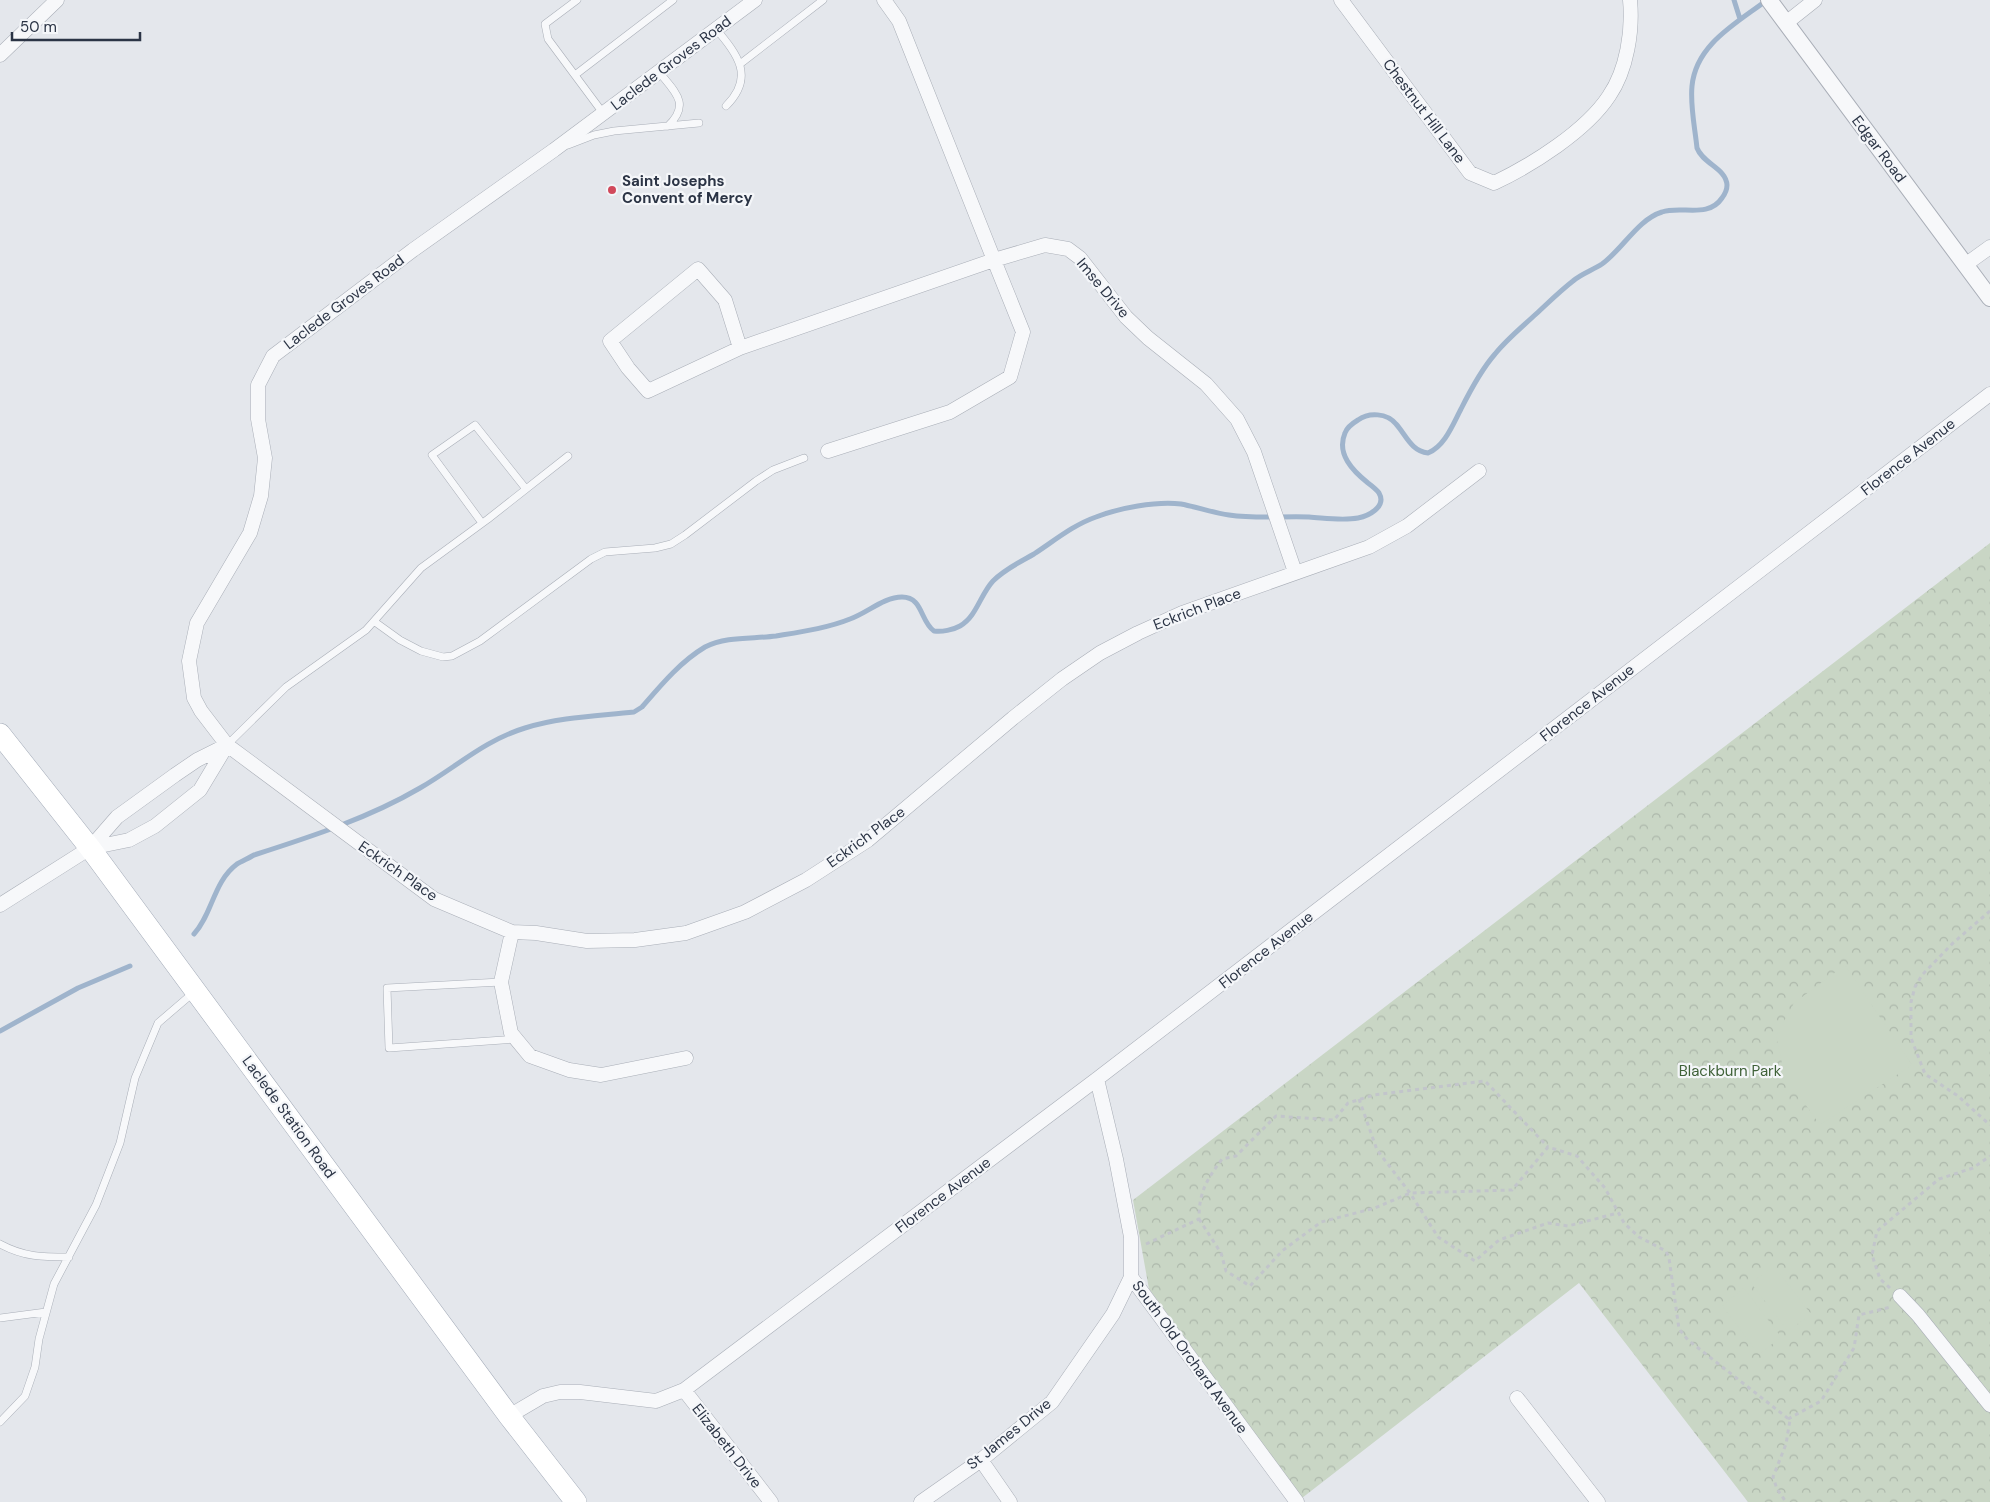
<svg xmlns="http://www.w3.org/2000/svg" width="1990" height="1502" viewBox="0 0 1990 1502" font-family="'DM Sans',sans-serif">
  <defs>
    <pattern id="forest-crowns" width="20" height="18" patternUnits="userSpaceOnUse" patternTransform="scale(1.25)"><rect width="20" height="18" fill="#c9d6c5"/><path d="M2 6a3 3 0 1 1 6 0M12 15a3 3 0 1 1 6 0" fill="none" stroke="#adb8ab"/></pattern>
  </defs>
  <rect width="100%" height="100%" fill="#e4e7ec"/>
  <!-- forest -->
  <path fill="url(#forest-crowns)" d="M1990 543V1502H1748L1579 1283 1302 1498 1149 1289 1133 1200Z"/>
  <!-- pitch -->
  <path fill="#c9d6c5" d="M1845 965 1912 1065 1820 1125 1796 1091 1782 1063 1776 1036 1794 1003Z
    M1774 1266 1811 1314 1788 1331 1751 1283Z
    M1744 1288 1781 1337 1759 1354 1722 1306Z"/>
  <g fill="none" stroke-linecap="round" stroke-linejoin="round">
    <!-- stream -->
    <path stroke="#9fb4cc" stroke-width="5" d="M1734 0 1740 19
      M194 934C213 913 213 882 237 864 242 861 249 858 254 855 310 837 369 818 420 788 455 768 485 740 525 728 560 717 598 716 634 712L642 707C661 685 680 662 705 647 726 636 753 639 776 636 800 632 828 628 850 619 867 613 884 597 902 597 923 597 920 621 934 631 942 632 953 630 960 626 977 616 980 595 993 581 1005 569 1020 562 1034 554 1054 541 1073 525 1096 517 1119 508 1156 501 1181 504 1197 507 1213 513 1229 515 1256 519 1282 516 1309 517 1325 518 1342 521 1358 518 1368 516 1387 507 1379 493 1377 490 1372 486 1368 483 1353 471 1336 454 1345 433 1347 427 1353 423 1358 420 1369 412 1387 413 1396 424 1406 435 1411 451 1428 453 1445 446 1453 424 1461 409 1471 389 1481 370 1495 354 1507 339 1522 327 1536 314 1548 303 1560 291 1573 281 1581 274 1593 270 1602 264 1623 249 1637 220 1662 212 1681 205 1708 219 1722 198 1725 194 1727 190 1727 185 1726 168 1703 164 1697 148 1695 128 1690 106 1692 86 1696 44 1737 23 1767 0
      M0 1031 78 988 130 966"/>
    <!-- service casing -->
    <g stroke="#a9aeb7" stroke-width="8">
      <path id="service" d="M577 0 545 24 548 39 603 113
        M716 29C738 55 755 77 726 106
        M740 64 823 0
        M659 72C675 92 691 104 668 126
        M575 75 673 0
        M568 145 594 135 614 131 699 123
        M482 523 432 455 475 425 526 489
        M375 622 400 640 421 651 443 657 452 656 480 641 591 559 605 552 655 548 671 544 685 535 756 481 773 470 804 458
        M227 745 286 687 366 630 421 568 488 519 568 456
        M501 982 387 988 389 1048 516 1039
        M0 1244C24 1257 42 1257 69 1257
        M0 1318 46 1312
        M0 1422 25 1396 35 1367 39 1339 54 1284 96 1205 120 1143 135 1078 158 1023 193 993"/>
    </g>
    <!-- minor casing -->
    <g stroke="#a9aeb7" stroke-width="15">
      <path id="minor" d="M755 0 554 150 413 250 273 356 258 385V419L265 458 261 496 250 533 197 623 189 661 194 698 201 711 227 745 434 899 512 932 536 933 587 941 635 940 686 933 745 912 806 880 868 840 1013 718 1062 679 1100 653 1138 633 1182 613 1369 547 1407 526 1479 471
        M884 0 899 21 994 260 1045 245 1068 249 1080 258 1126 317 1148 338 1206 384 1237 419 1254 452 1295 572
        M1341 0 1470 173 1494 183C1532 165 1586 131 1609 96 1627 70 1633 30 1630 0
        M1786 23 1815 0
        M0 55 57 0
        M1965 265 1990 247
        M740 348 648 391 628 368 610 341 698 269 725 300 740 348 994 260 1023 332 1010 377 950 412 828 451
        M90 848 129 840 155 826 200 790 227 745
        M0 905 90 848 117 817 175 775 197 760 227 745
        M512 932 501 982 511 1033 530 1056 569 1070 601 1075 686 1058
        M1097 1079 1116 1159 1131 1237V1277L1297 1502
        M1900 1296 1918 1315 1990 1405
        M684 1390 771 1502
        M1517 1398 1598 1502
        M509 1416 543 1396 560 1392H580L656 1401 684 1390 1097 1079 1990 394
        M981 1460 1010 1502
        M921 1502 981 1460 1052 1402 1113 1314 1131 1277"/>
    </g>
    <!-- tertiary casing -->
    <g stroke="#a9aeb7" stroke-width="18">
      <path id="tertiary" d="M1769 0 1990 298"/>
    </g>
    <!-- primary casing -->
    <g stroke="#a3abb8" stroke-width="22">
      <path id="primary" d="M0 734 90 848 509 1416 576 1502"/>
    </g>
    <!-- path -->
    <path stroke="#c2c5cb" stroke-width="3" stroke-dasharray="4 4" stroke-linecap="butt" d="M1990 911 1952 944 1922 975 1915 987 1911 1002V1038L1925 1074 1958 1096 1990 1125
      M1359 1099 1377 1150 1410 1193 1438 1237 1475 1261 1499 1240 1548 1223 1568 1226 1618 1213
      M1199 1219 1221 1253 1226 1271 1250 1286 1282 1251 1321 1222 1375 1208 1410 1193 1512 1190 1548 1147 1577 1156 1605 1188 1624 1223 1639 1237 1666 1251 1669 1258 1679 1329 1688 1340 1790 1420 1786 1444 1773 1477 1777 1489 1786 1502
      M1146 1244 1199 1219C1199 1192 1206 1181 1222 1159L1236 1156 1276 1116 1334 1120 1348 1103 1374 1095 1485 1081 1548 1147
      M1890 1288 1880 1279 1872 1255 1877 1231 1939 1179 1973 1168 1990 1156
      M1788 1419 1821 1401 1854 1348 1859 1315 1891 1307"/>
    <!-- service -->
    <use href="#service" stroke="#f7f8fa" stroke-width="7"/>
    <!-- minor -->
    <use href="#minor" stroke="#f7f8fa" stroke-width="14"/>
    <!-- tertiary -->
    <use href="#tertiary" stroke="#f7f8fa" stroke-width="16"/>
    <!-- primary -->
    <use href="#primary" stroke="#fff" stroke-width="21"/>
  </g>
  <!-- markers -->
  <circle fill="#d1495b" stroke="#f4f6f9" stroke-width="2" cx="612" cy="190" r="5"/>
  <g text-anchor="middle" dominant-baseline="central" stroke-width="4.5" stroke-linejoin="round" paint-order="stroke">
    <!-- street labels -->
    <g font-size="15" fill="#2b3445" stroke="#f4f6f9">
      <text transform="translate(671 63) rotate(-37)">Laclede Groves Road</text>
      <text transform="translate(1424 111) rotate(53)">Chestnut Hill Lane</text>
      <text transform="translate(1879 149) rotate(53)">Edgar Road</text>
      <text transform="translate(1103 288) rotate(50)">Imse Drive</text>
      <text transform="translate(344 302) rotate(-37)">Laclede Groves Road</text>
      <text transform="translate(1908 457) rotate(-38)">Florence Avenue</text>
      <text transform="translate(1197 609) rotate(-21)">Eckrich Place</text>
      <text transform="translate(1587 703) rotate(-38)">Florence Avenue</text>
      <text transform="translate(866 837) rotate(-36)">Eckrich Place</text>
      <text transform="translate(398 871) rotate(35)">Eckrich Place</text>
      <text transform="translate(1266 950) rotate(-38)">Florence Avenue</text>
      <text transform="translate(289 1117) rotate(54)">Laclede Station Road</text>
      <text transform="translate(943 1195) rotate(-37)">Florence Avenue</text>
      <text transform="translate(1190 1357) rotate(54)">South Old Orchard Avenue</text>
      <text transform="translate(1009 1434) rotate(-39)">St James Drive</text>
      <text transform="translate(727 1446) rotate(52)">Elizabeth Drive</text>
    </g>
    <!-- poi labels -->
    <g font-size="15" font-weight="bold" fill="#2b3445" stroke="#f4f6f9" text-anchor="start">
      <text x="622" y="181">Saint Josephs<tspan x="622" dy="17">Convent of Mercy</tspan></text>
    </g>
    <!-- park labels -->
    <g font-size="15" fill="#3f6138" stroke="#f4f6f9">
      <text x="1730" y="1071">Blackburn Park</text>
    </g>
  </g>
  <!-- scale -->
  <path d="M12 32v8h128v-8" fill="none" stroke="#2b3445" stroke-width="2.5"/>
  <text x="20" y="32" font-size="15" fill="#2b3445" stroke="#f4f6f9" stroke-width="4" paint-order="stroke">50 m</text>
</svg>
